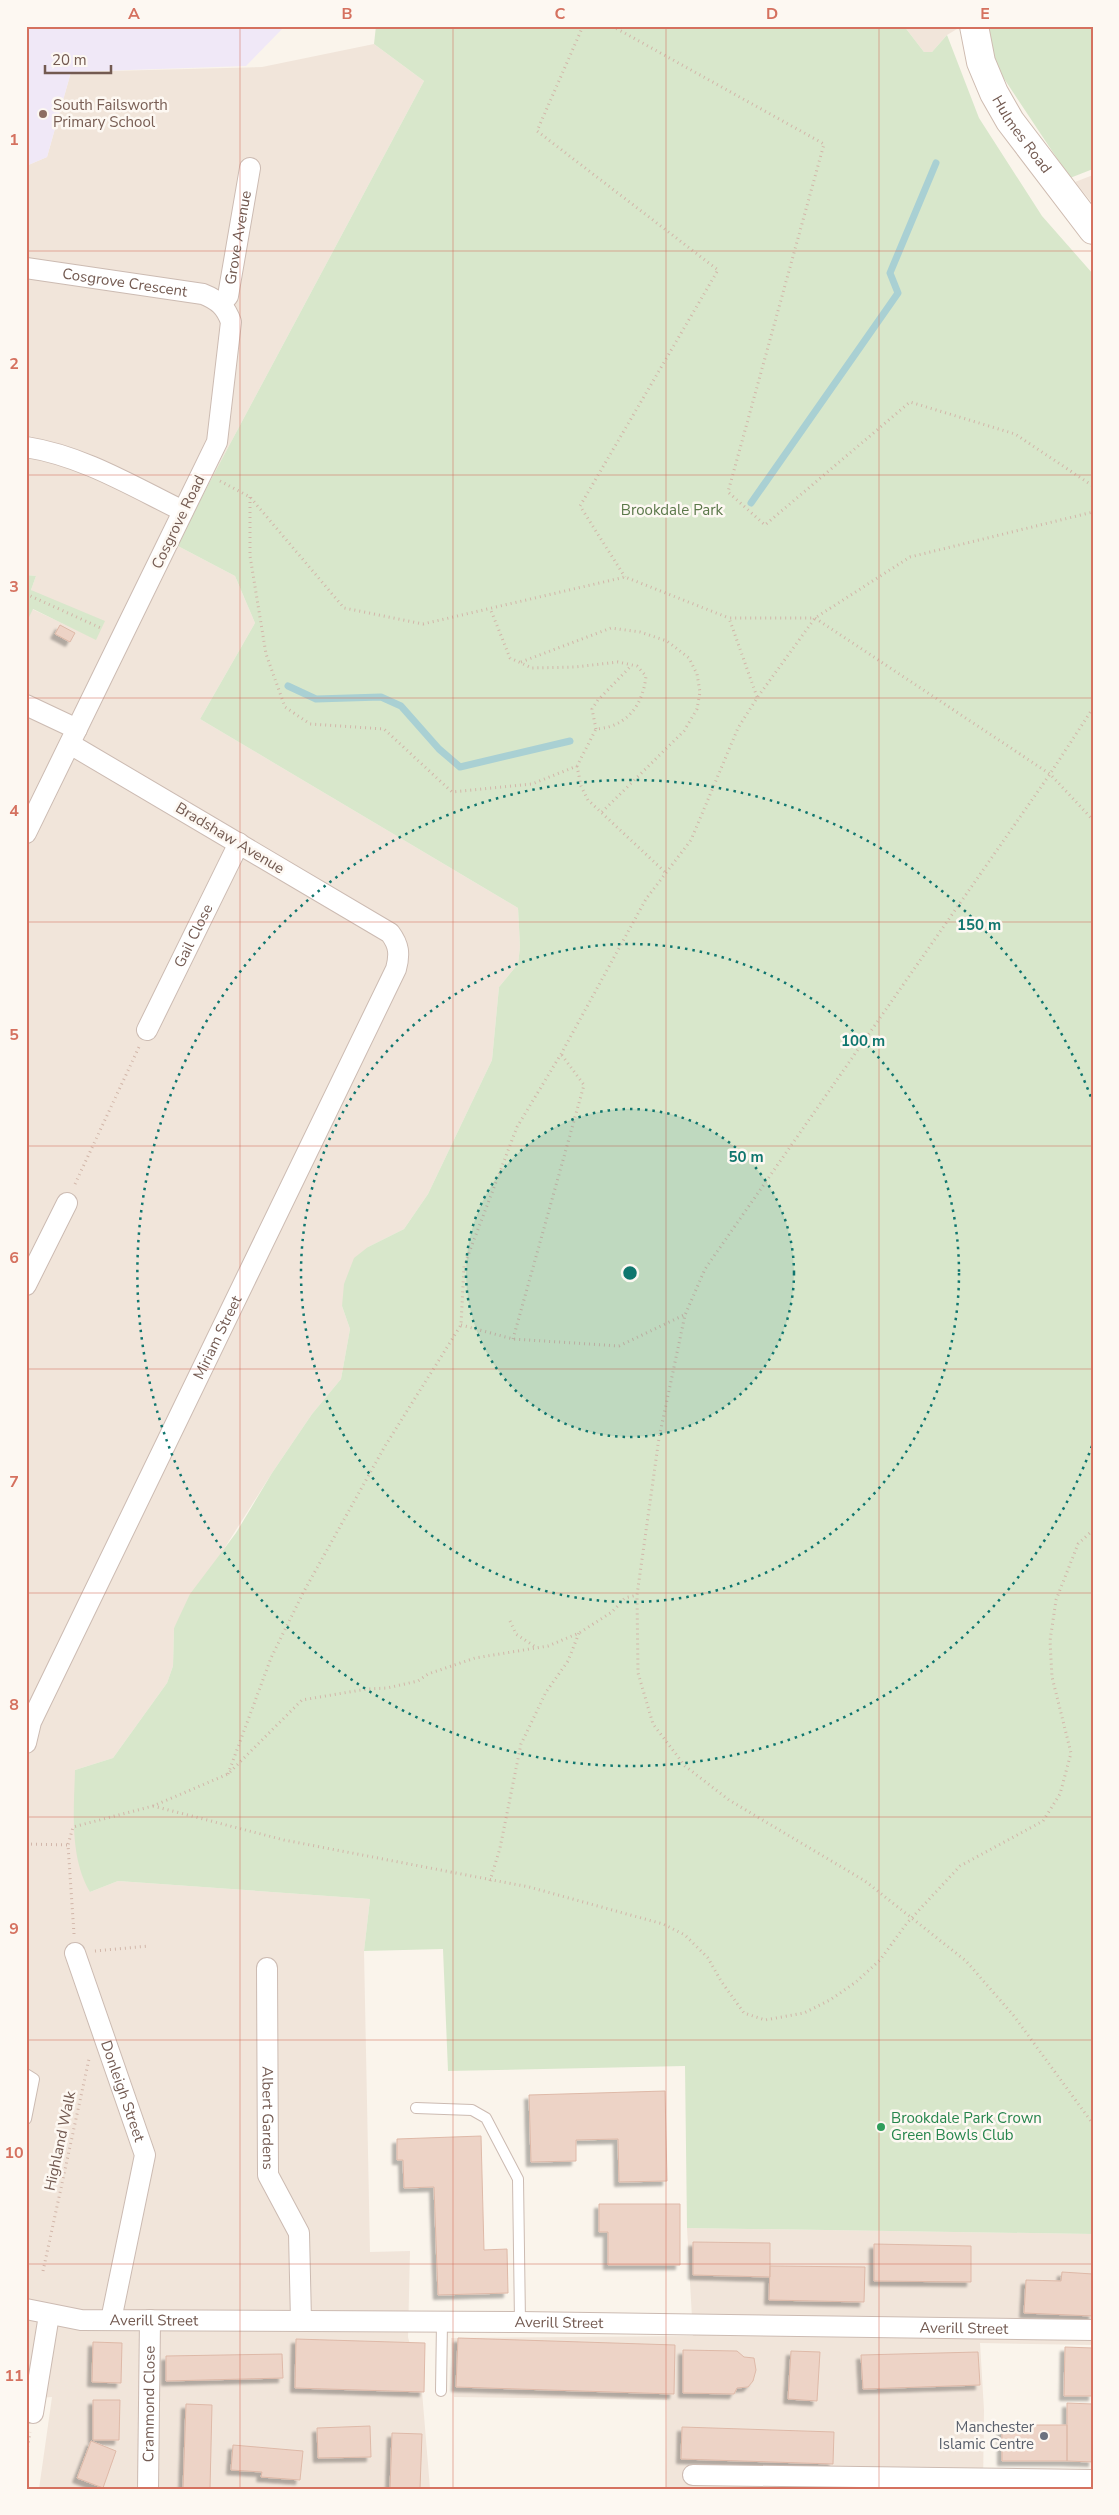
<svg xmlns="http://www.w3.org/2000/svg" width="1119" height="2515" viewBox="0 0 1119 2515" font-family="'Nunito Sans',sans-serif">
  <defs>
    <filter id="shadow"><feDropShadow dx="-4.5" dy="4.5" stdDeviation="1" flood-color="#0004"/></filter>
  </defs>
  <rect width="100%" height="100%" fill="#faf4eb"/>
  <!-- residential -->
  <path fill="#f1e5da" d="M904 26H962L947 35 932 52H924Z
    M374 44 424 81 176 545 235 576 255 623 200 719 518 908 520 947 518 964 499 987 492 1060 428 1194 404 1229 368 1247 342 1306 350 1329 341 1379 312 1414 272 1473 174 1628 173 1666 167 1683 113 1758 75 1770 90 1892 118 1881 370 1899 364 1951 370 2252 410 2251 408 2337 422 2391 430 2489H39L52 2397 26 2399V623L32 609 96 639 31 590 36 576 26 575V166L47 157 71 72 262 67Z
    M1093 175V204L1075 182Z
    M687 2228 1093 2234V2345L980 2343 984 2410 983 2489H666L667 2400 454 2397 451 2338 693 2336Z"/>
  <!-- education -->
  <path fill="#f0e8f7" d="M26 26H285L246 66 71 72 47 157 26 166Z"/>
  <!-- green -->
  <path fill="#d8e7cb" d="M376 26H904L924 52H932L947 35 979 118 1042 216 1093 274V2234L687 2228 685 2066 448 2071 443 1949 364 1951 370 1899 118 1881 90 1892C69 1857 74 1809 75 1770L113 1758 167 1683 173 1666 174 1628 190 1594 236 1533 272 1473 312 1414 341 1379 350 1329 342 1306 344 1284 354 1258 368 1247 404 1229 428 1194 492 1060 499 987 518 964 520 947 518 908 200 719 255 623 235 576 176 545 424 81 374 44Z
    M986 26H1093V169L1070 178 997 68Z
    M26 575 36 576 31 590 105 621 96 640 33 609 26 623Z"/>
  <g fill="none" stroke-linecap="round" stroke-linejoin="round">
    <!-- stream -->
    <path stroke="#a9d0d3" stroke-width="7" d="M751 503 898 293 890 273 936 163
      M288 686 316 699 381 697 401 706 439 749 460 767 570 741"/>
  </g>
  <!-- building -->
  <path fill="#edd3c6" stroke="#deb9a8" filter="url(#shadow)" d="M60 625 75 633 70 642 55 634Z
    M665 2091 667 2181 619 2182 618 2139 576 2140V2161L531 2162 529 2095Z
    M481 2136 484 2250 507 2249 508 2293 438 2295 434 2187 404 2188 403 2160H397V2139Z
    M599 2204H680V2265H608V2232H599Z
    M693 2242 770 2243V2277L693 2275Z
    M874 2244 971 2246V2282L874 2281Z
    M770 2266 865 2267 864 2302 769 2300Z
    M1062 2272 1093 2274V2316L1024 2313 1026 2280 1061 2281Z
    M458 2338 675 2345 674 2394 456 2387Z
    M296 2339 425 2343 424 2392 295 2388Z
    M93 2342 122 2343 121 2383 92 2382Z
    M1065 2347 1093 2348V2396H1064Z
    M683 2350 737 2351 744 2357 754 2358 756 2370 753 2381 748 2387 737 2388 734 2394 683 2393Z
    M791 2351 820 2352 817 2401 788 2399Z
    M978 2352 980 2385 863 2389 861 2355Z
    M282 2354 283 2378 166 2381V2356Z
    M93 2400H120L119 2440H93Z
    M1067 2403 1093 2404V2462L1067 2461Z
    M186 2404 212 2405 210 2489H183Z
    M1002 2425H1067V2461H1002Z
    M370 2426 371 2457 318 2458 317 2428Z
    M682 2427 834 2432 833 2464 681 2459Z
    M392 2433 422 2434 420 2489H390Z
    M91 2441 116 2451 103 2488 77 2478Z
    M233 2445 303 2451 300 2480 261 2477 262 2472 231 2470Z"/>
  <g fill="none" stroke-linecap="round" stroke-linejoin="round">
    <!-- lane casing -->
    <g stroke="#ccbbb2" stroke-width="12">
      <path id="lane" d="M26 2074 34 2079 26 2119
        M416 2108 472 2110 486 2118 518 2179 520 2322
        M441 2391 442 2322"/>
    </g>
    <!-- street casing -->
    <g stroke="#ccbbb2" stroke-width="22">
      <g id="street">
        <path id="s1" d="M26 268 203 294C218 300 226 307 231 322L217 442 26 833"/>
        <path id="s2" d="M221 304 228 296 250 168"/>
        <path d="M26 447C83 456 132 486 183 511"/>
        <path d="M26 705 77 729"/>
        <path id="s3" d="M147 1030 239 843"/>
        <path d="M26 1285 67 1203"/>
        <path id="s4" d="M26 1743 31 1722 396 969C400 954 399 945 390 933L70 744"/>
        <path id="s5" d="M75 1953 145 2155 111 2320"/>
        <path id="s6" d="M267 1968 268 2175 299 2233 301 2321"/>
        <path id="s7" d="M26 2309 81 2320 520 2322 1093 2330"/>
        <path d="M33 2413 49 2315"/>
        <path d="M693 2475 1093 2480"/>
        <path id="s8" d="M148 2489 150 2320"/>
      </g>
    </g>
    <!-- secondary casing -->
    <g stroke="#cebbb0" stroke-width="30">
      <g id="secondary">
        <path id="s9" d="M974 26 981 62 994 93 1010 121 1093 230"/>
      </g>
    </g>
    <!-- path -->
    <path stroke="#d2b6a9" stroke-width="3" stroke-dasharray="1 4" stroke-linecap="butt" d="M583 26 537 131 718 270 580 506 625 577
      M612 26 824 144 728 492 765 525 910 402 1015 434 1093 486
      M220 481 250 497 344 608 423 624 625 577 729 618
      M250 497V556L266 654 285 707 310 724 384 729 452 792 532 784 577 766 596 729C627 727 643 705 646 676L637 666 618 662 575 667 532 668 510 658 490 608
      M26 594 103 629
      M521 662 611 628 640 632 667 641 689 658 697 674 700 692 697 709 684 731 602 812
      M757 697 729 618H815L1050 774 1093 820
      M1093 708 1050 774 705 1269 685 1315 659 1438 637 1595 638 1673 653 1724 685 1766 729 1800 865 1881 966 1961 1014 2016 1093 2124
      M596 729 592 709 598 700 631 666
      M577 766 581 786 588 800 666 873
      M75 1184 139 1047
      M461 1325 513 1339 619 1346 684 1315
      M513 1339 584 1085 561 1054
      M510 1621 516 1634 537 1648
      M228 1774 271 1658 303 1593 385 1446 461 1325 464 1266 517 1127 561 1054 646 899 691 840 738 728 757 698 815 618 910 557 1093 512
      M153 1806 284 1840 529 1887 663 1924 685 1935 708 1958 721 1981 744 2013 765 2020 804 2013 830 2000 856 1982 880 1960 907 1923 960 1866 1043 1821 1060 1794 1071 1753 1052 1677 1050 1641 1056 1600 1078 1544 1093 1530
      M26 1844 68 1845
      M490 1881 500 1848 521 1744 546 1692 568 1661 579 1633
      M74 1934 68 1845 73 1827 153 1806 228 1774 302 1700 367 1689 387 1688 418 1681 428 1674 475 1658 548 1646 579 1633 612 1612 625 1598 637 1595
      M95 1951 149 1946
      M43 2271 89 2059
      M26 2457 30 2432"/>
    <!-- lane -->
    <use href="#lane" stroke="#fff" stroke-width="10"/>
    <!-- street -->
    <use href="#street" stroke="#fff" stroke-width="20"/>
    <!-- secondary -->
    <use href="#secondary" stroke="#fff" stroke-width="28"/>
  </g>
  <!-- grid -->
  <path fill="none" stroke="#d5715f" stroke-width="1" stroke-opacity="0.55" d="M240 26V2489M453 26V2489M666 26V2489M879 26V2489M26 251H1093M26 475H1093M26 698H1093M26 922H1093M26 1146H1093M26 1369H1093M26 1593H1093M26 1817H1093M26 2040H1093M26 2264H1093"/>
  <!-- distance rings -->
  <circle cx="630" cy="1273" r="164" fill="#0f766e" fill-opacity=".12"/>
  <g fill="none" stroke="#0f766e" stroke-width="2.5" stroke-dasharray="2.5 5">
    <circle cx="630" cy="1273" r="164"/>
    <circle cx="630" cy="1273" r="329"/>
    <path d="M1092 1446A493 493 0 1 1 1092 1100"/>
  </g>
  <!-- markers -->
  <circle fill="#8d6e63" stroke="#fdf8f2" stroke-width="2" cx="43" cy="114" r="5"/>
  <circle fill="#2e9e5b" stroke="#fdf8f2" stroke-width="2" cx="881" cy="2127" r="5"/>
  <circle fill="#6b7280" stroke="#fdf8f2" stroke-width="2" cx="1044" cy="2436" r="5"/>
  <g text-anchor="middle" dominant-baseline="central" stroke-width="5" stroke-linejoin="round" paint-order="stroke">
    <!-- education labels -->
    <g font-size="15" fill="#785e54" stroke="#fdf8f2" text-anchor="start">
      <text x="53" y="105">South Failsworth<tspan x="53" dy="17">Primary School</tspan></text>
    </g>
    <!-- street labels -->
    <g font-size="15" fill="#735a51" stroke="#fdf8f2">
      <text stroke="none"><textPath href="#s9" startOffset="120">Hulmes Road</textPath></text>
      <text stroke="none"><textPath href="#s2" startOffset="70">Grove Avenue</textPath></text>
      <text stroke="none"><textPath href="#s1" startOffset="100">Cosgrove Crescent</textPath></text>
      <text transform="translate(178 522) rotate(-64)">Cosgrove Road</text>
      <text transform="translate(230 838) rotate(31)">Bradshaw Avenue</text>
      <text stroke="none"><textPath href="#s3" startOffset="105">Gail Close</textPath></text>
      <text stroke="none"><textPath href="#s4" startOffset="449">Miriam Street</textPath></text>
      <text stroke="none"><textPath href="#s5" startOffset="146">Donleigh Street</textPath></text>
      <text stroke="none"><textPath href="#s6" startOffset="150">Albert Gardens</textPath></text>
      <text transform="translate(60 2141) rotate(-78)">Highland Walk</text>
      <text stroke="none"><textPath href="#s7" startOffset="129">Averill Street</textPath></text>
      <text stroke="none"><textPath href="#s7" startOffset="534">Averill Street</textPath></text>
      <text stroke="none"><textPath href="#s7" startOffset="939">Averill Street</textPath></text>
      <text stroke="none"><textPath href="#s8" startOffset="85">Crammond Close</textPath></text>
    </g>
    <!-- park labels -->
    <g font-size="15" fill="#5b784a" stroke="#fdf8f2">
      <text x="672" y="510">Brookdale Park</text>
    </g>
    <!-- leisure labels -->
    <g font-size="15" fill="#27864d" stroke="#fdf8f2" text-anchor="start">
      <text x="891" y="2118">Brookdale Park Crown<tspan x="891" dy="17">Green Bowls Club</tspan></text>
    </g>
    <!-- worship labels -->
    <g font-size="15" fill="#5b616d" stroke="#fdf8f2" text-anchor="end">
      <text x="1034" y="2427">Manchester<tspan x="1034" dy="17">Islamic Centre</tspan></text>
    </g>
  </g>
  <circle cx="630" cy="1273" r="8" fill="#0f766e" stroke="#fdf8f2" stroke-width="2.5"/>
  <g font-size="15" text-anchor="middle" font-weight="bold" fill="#0f766e" stroke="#fdf8f2" stroke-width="5" stroke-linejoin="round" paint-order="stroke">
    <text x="979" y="930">150 m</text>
    <text x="863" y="1046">100 m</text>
    <text x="746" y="1162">50 m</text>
  </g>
  <!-- border -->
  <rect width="1119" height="2515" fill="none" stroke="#fdf8f2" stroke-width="55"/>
  <!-- scale -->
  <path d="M45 65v8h66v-8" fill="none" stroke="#735a51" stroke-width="2.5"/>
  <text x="52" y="65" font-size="15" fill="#735a51" stroke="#fdf8f2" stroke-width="4" paint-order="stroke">20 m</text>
  <rect x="28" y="28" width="1064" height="2460" fill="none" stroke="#d5715f" stroke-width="2"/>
  <g font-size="16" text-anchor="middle" font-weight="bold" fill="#d5715f">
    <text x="134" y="19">A</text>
    <text x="347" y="19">B</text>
    <text x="560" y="19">C</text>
    <text x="772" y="19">D</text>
    <text x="985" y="19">E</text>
    <text x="14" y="145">1</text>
    <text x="14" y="369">2</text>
    <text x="14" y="592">3</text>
    <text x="14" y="816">4</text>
    <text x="14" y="1040">5</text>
    <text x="14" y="1263">6</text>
    <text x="14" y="1487">7</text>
    <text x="14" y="1710">8</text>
    <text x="14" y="1934">9</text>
    <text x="14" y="2158">10</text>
    <text x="14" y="2381">11</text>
  </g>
</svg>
